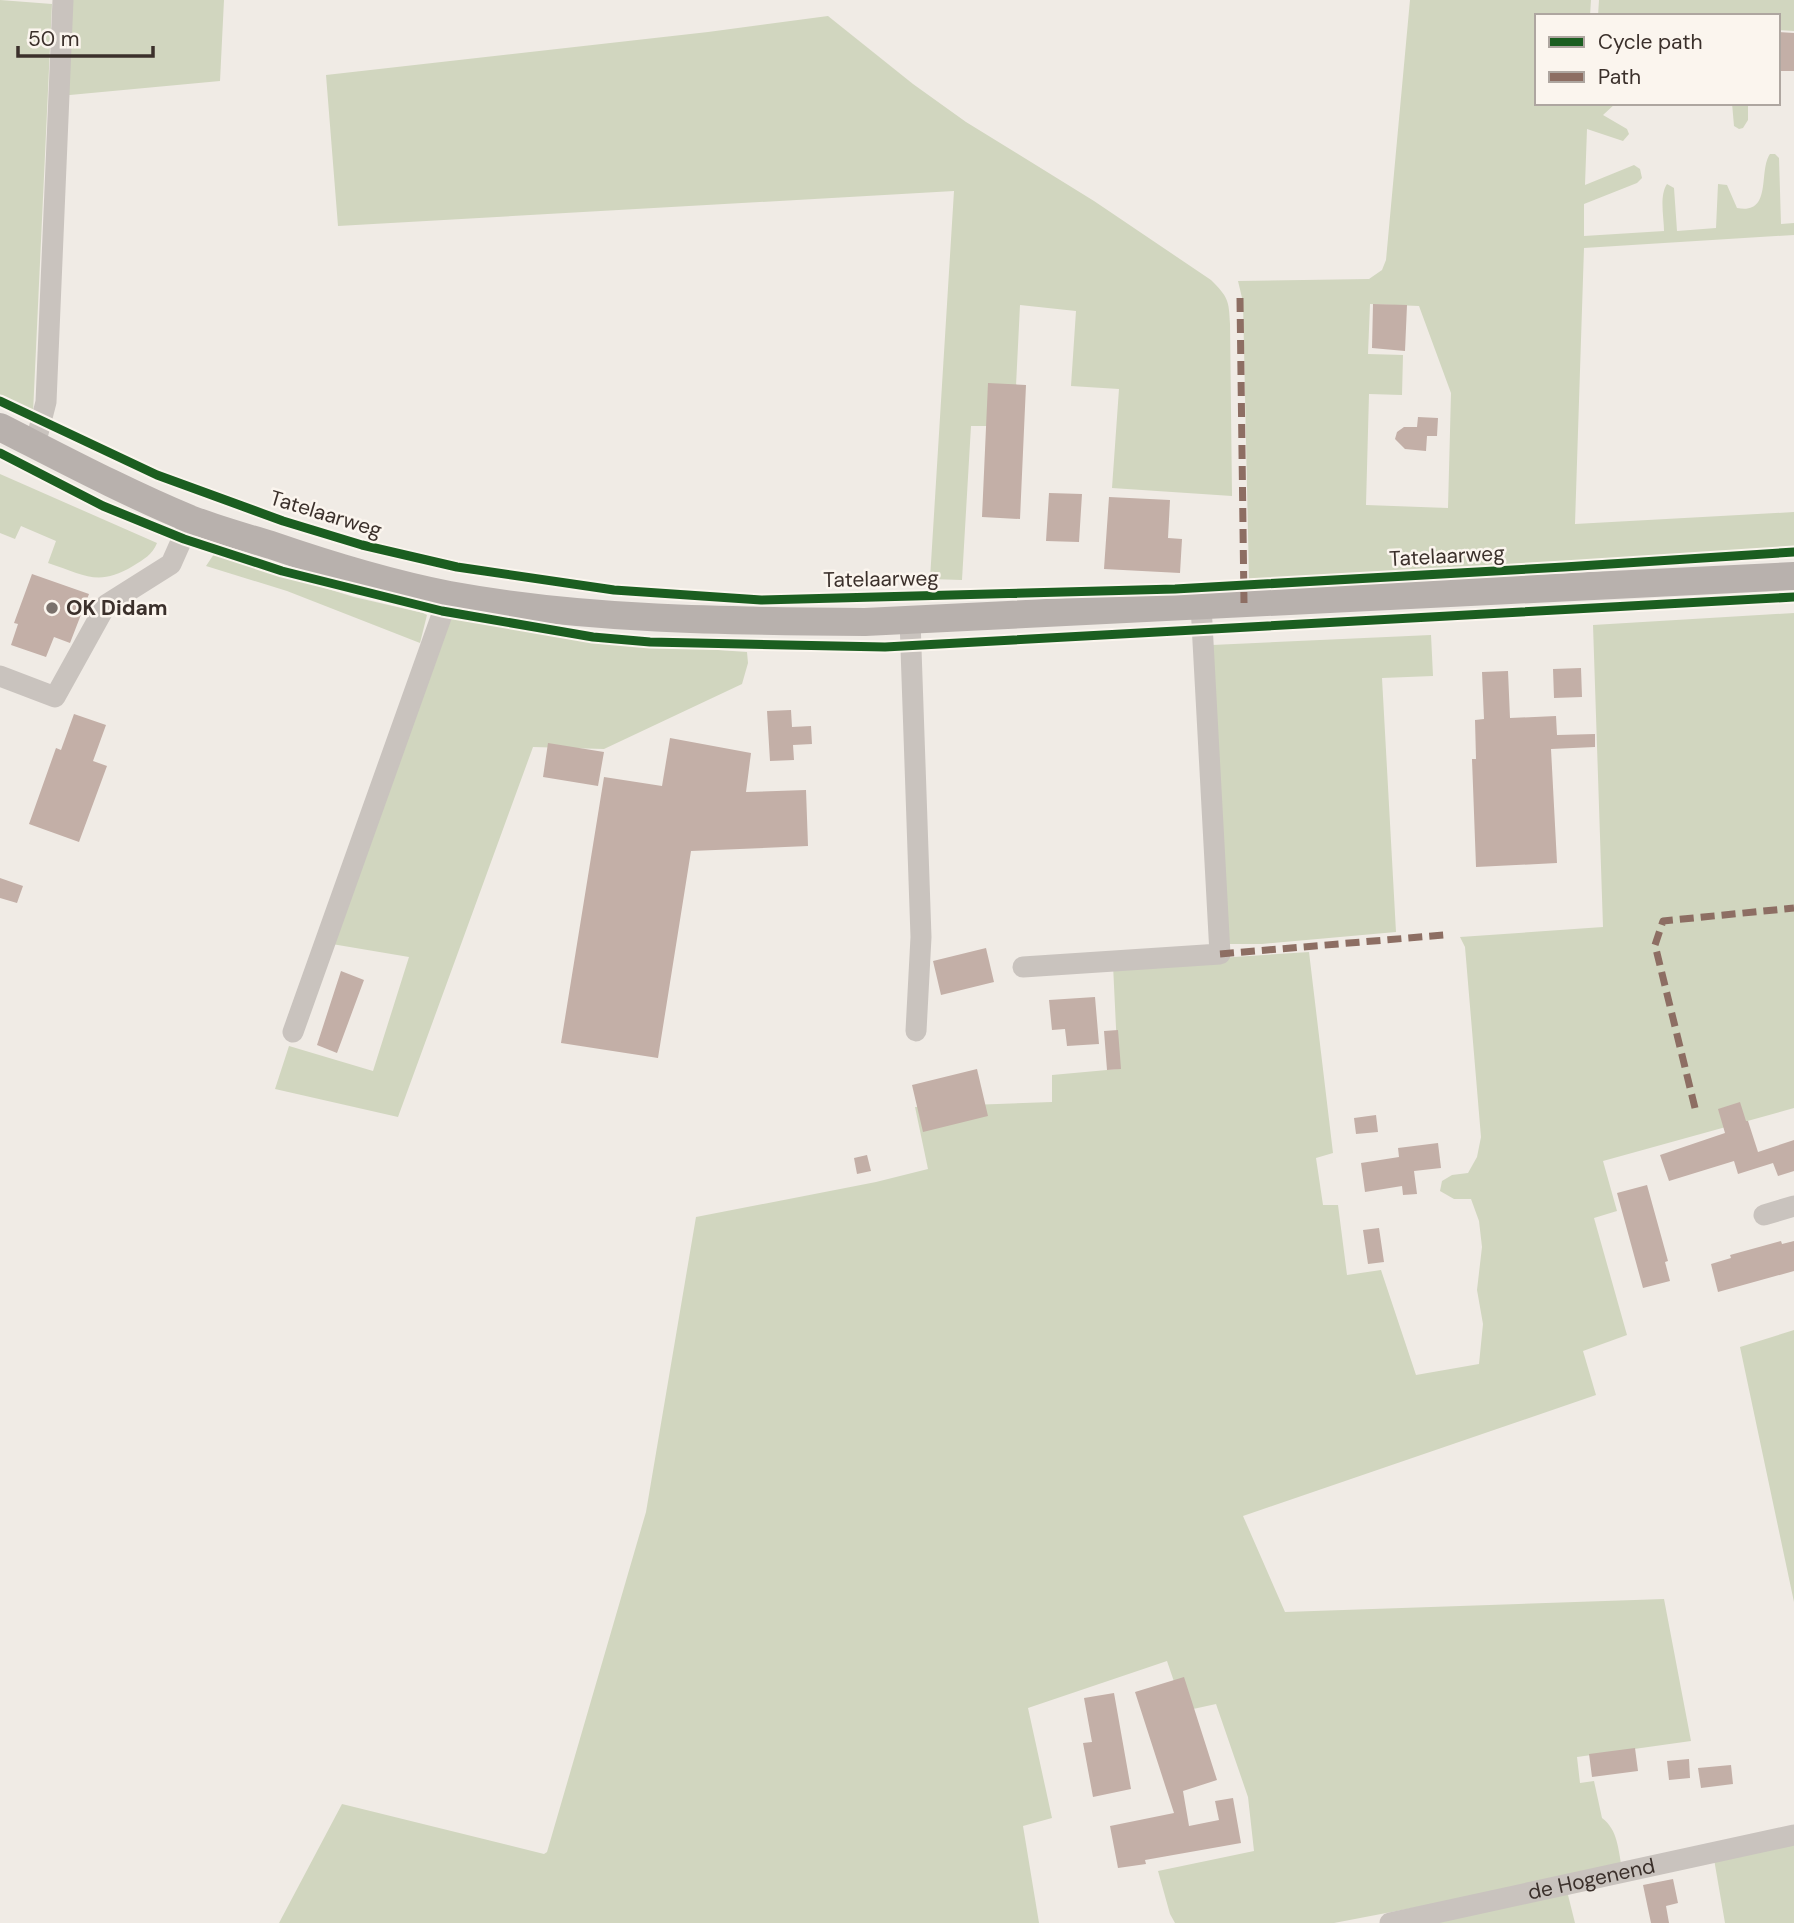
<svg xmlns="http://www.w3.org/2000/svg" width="1794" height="1923" viewBox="0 0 1794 1923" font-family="'DM Sans',sans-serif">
  <rect width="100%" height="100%" fill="#f0ebe5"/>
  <!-- green -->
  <path fill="#d1d6bf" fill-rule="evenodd" d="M0 0 52 4 33 413 0 396Z
    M64 0H224L220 81 59 96Z
    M1410 0H1591L1590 16H1537V103H1587L1588 106 1592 103H1616L1603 115 1627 129 1629 134 1623 141 1587 129 1585 185 1634 165 1640 169 1642 178 1637 183 1584 204V236L1664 231C1664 217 1659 196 1667 184L1674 188 1677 231 1716 228 1718 184 1727 185 1737 208C1773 215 1758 171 1770 154H1775L1779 158 1781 224 1794 223V235L1584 248 1575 524 1794 512V548L1249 579 1243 302 1238 281 1369 279 1382 270 1386 260ZM1370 304 1419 306 1451 393 1448 508 1366 505 1369 394 1402 395 1403 355 1368 354Z
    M1599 0H1794V31L1778 30V16H1598Z
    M828 16 913 84 966 122 1094 201 1211 280C1228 297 1229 300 1230 324L1232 496 1112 488 1119 389 1071 386 1076 311 1020 305 1014 426H971L962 580 930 579 954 191 338 226 326 75 708 32Z
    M1732 103H1748V120L1743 128 1739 129 1734 126Z
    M0 474 157 543C152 555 144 559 133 566 98 587 85 575 48 563L56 541 21 526 15 539 0 533Z
    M214 554 354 597 423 613 427 615 420 643 287 591 206 566Z
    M1794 613V1108L1603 1161 1617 1211 1594 1218 1627 1335 1583 1351 1596 1395 1243 1516 1285 1612 1664 1599 1691 1741 1577 1757 1580 1783 1594 1781 1602 1818C1618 1830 1618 1849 1622 1868L1334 1923H1175L1170 1914 1158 1871 1254 1851 1248 1797 1216 1704 1184 1711 1167 1661 1028 1708 1052 1818 1023 1826 1039 1923H279L342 1804 544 1854 547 1852 646 1512 696 1217 876 1182 928 1169 915 1107 1052 1102V1075L1118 1069 1113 965 1309 952 1333 1153 1316 1158 1323 1205H1338L1347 1275 1381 1270 1416 1375 1479 1364 1483 1324 1477 1290 1482 1247 1479 1221 1471 1199H1454L1440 1191 1442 1181 1452 1175 1468 1173 1477 1157 1481 1137 1465 947 1460 937 1603 927 1593 625Z
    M448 617 601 642 747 652 748 663 742 684 604 749 533 747 398 1117 275 1089 289 1046 373 1071 409 957 326 943Z
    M1431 635 1433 676 1382 678 1396 932 1262 944H1229L1212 645Z
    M1794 1330V1602L1740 1347Z
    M1794 1839V1923H1725L1714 1859Z
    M1567 1891 1575 1923H1403Z"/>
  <!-- building -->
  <path fill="#c3afa7" d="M1778 32 1794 33V71H1778Z
    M1373 304 1407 305 1405 351 1372 348Z
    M988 383 1026 385 1020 519 982 517Z
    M1418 417 1438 418 1437 436H1427L1426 451 1405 449 1395 439 1397 432 1404 427H1417Z
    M1049 493 1082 494 1079 542 1046 541Z
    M1109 497 1170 500 1168 538 1182 539 1180 573 1104 569Z
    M32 574 89 594 70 643 54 637 46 657 11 645 18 624 14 623Z
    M1581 668 1582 697 1554 698 1553 669Z
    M1508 671 1510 718 1556 716 1557 735 1595 734V747L1551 749 1557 863 1476 867 1472 759H1476L1475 720 1484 719 1482 672Z
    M791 710 792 727 811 726 812 744 793 745 794 760 770 761 767 711Z
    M74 714 106 725 93 761 107 766 79 842 29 824 56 748 61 750Z
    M670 738 751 753 746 792 806 790 808 846 691 851 658 1058 561 1043 604 777 662 786Z
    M548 743 604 752 598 786 543 777Z
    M0 878 23 886 17 903 0 898Z
    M986 948 994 982 941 995 933 961Z
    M341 971 364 980 337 1053 317 1045Z
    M1095 997 1099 1044 1067 1046 1065 1029 1052 1030 1049 1000Z
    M1118 1030 1121 1069 1107 1070 1104 1031Z
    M977 1069 988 1116 923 1132 912 1085Z
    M1740 1102 1746 1121H1748L1758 1152 1794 1140V1171L1778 1176 1773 1163 1738 1174 1734 1161 1669 1181 1660 1155 1725 1133 1718 1109Z
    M1376 1115 1378 1132 1356 1134 1354 1118Z
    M1438 1143 1441 1168 1414 1171 1417 1194 1403 1195 1402 1186 1365 1192 1361 1163 1399 1157 1398 1148Z
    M867 1155 871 1171 857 1174 854 1158Z
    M1647 1185 1668 1261 1665 1262 1670 1281 1643 1288 1617 1193Z
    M1379 1228 1384 1262 1368 1264 1363 1230Z
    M1781 1241 1782 1244 1794 1241V1271L1718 1292 1711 1264 1731 1258 1730 1255Z
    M1184 1677 1217 1780 1183 1791 1189 1826 1219 1820 1215 1801 1233 1798 1241 1843 1145 1860 1146 1864 1118 1868 1110 1826 1174 1813 1135 1692Z
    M1114 1693 1131 1789 1093 1797 1083 1743 1092 1742 1084 1698Z
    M1635 1748 1638 1771 1592 1777 1589 1754Z
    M1689 1759 1690 1778 1669 1780 1667 1761Z
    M1731 1765 1733 1784 1701 1788 1698 1768Z
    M1673 1879 1678 1903 1666 1906 1669 1923H1651L1643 1885Z"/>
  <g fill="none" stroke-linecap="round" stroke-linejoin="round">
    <!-- minor -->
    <g stroke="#c9c3be" stroke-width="21">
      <path d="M35 445 46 402 63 0"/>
      <path d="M910 620 921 937 916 1031"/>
      <path d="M0 676 55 697 106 605 171 564 191 519"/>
      <path d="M1023 967 1220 954 1201 605"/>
      <path d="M293 1032 449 595"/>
      <path d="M1764 1215 1794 1206"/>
      <path id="s1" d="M1390 1923 1794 1835"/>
    </g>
    <!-- major -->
    <path stroke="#b8b1ad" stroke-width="28" d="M0 427C63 459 125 492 190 519 216 529 244 537 271 545 329 565 388 583 449 595 586 620 727 621 865 622L1794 576"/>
    <!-- quiet -->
    <path stroke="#8d6e63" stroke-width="7" stroke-dasharray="14 7" stroke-linecap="butt" d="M1240 298 1244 603
      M1220 954 1444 935
      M1695 1108 1655 945 1663 921 1794 908"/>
    <!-- cycleway casing -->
    <g stroke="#fbf5ee" stroke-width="13">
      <path id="cycleway" d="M0 401 157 475 283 521 362 545 457 567 614 590 761 600 1175 589 1564 567 1794 552
        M0 453 103 506 184 539 282 571 442 611 593 637 650 642 885 647 1794 597"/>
    </g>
    <!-- cycleway -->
    <use href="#cycleway" stroke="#1b5e20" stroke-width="9"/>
  </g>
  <!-- markers -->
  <circle fill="#7a716c" stroke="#fbf5ee" stroke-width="2.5" cx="52" cy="608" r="7"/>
  <g text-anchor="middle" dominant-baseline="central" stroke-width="5" stroke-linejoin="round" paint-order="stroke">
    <!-- street labels -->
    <g font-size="21" fill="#3b302b" stroke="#fbf5ee">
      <text transform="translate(326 514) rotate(17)">Tatelaarweg</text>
      <text transform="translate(1447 556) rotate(-3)">Tatelaarweg</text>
      <text transform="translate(881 579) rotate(-1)">Tatelaarweg</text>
      <text stroke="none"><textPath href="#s1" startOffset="206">de Hogenend</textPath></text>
    </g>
    <!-- poi labels -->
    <g font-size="21" font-weight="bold" fill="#3b302b" stroke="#fbf5ee" text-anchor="start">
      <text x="66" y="608">OK Didam</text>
    </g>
  </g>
  <!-- legend -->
  <rect x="1535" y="14" width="245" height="91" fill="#fbf5ee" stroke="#aea6a0" stroke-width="2"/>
  <rect x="1549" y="37" width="35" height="10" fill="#1b5e20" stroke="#aea6a0" stroke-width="2"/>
  <text x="1598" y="49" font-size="21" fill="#3b302b">Cycle path</text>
  <rect x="1549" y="72" width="35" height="10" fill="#8d6e63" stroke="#aea6a0" stroke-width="2"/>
  <text x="1598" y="84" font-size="21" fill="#3b302b">Path</text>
  <!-- scale -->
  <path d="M18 46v10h135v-10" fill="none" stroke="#3b302b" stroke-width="3.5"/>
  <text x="28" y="46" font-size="21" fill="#3b302b" stroke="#fbf5ee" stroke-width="5" paint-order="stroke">50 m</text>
</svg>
